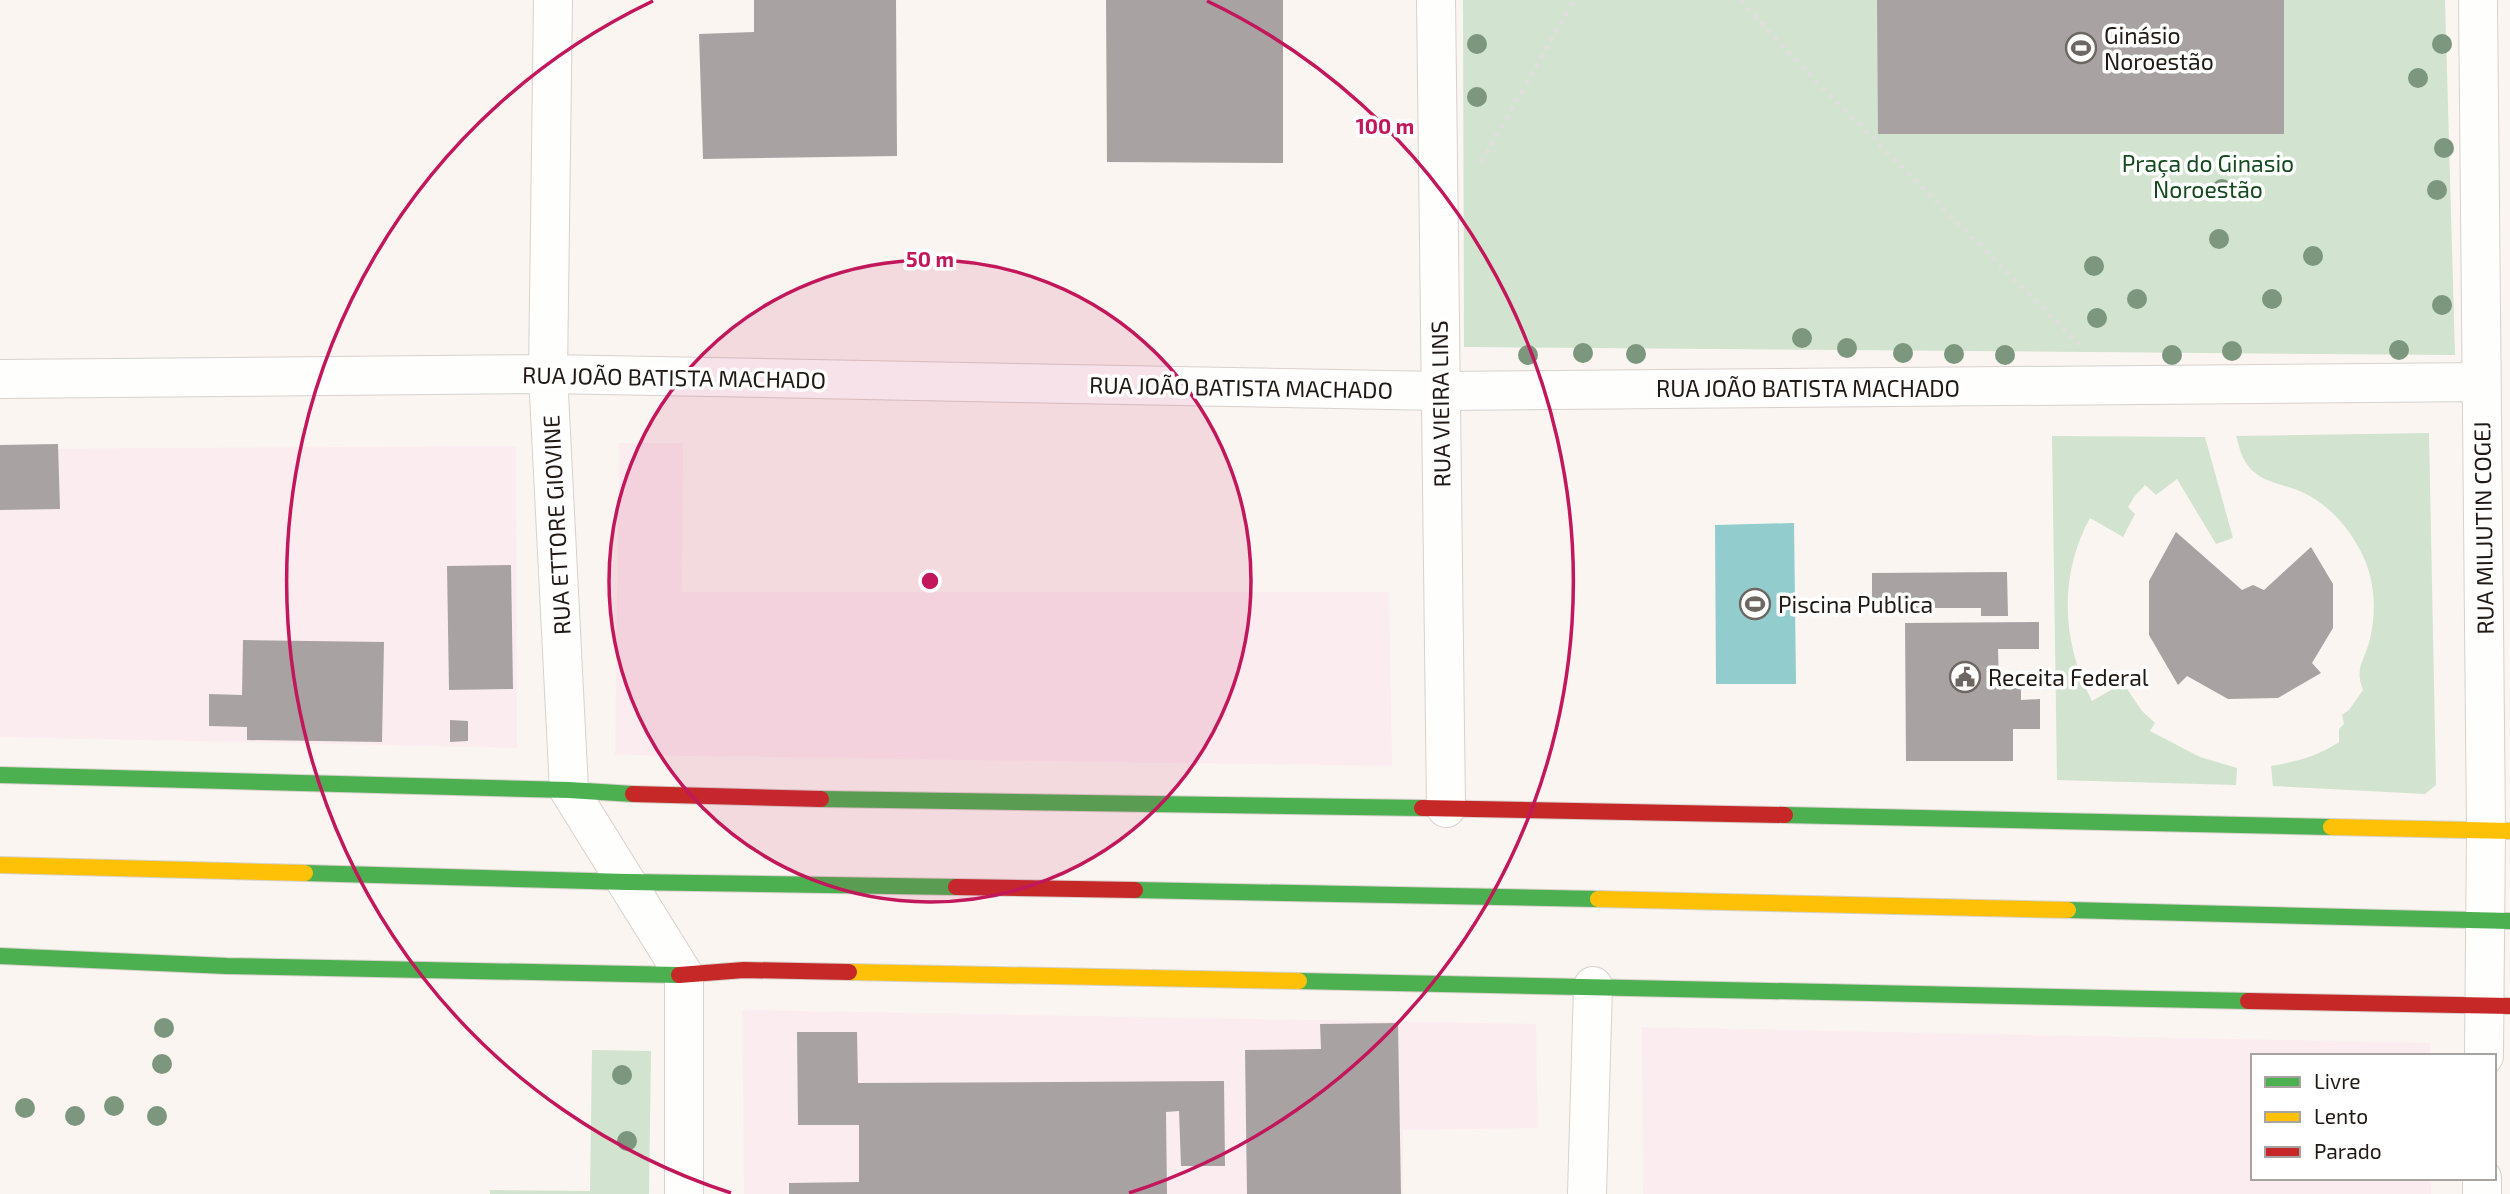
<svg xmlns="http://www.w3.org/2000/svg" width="2510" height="1194" viewBox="0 0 2510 1194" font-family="'Exo 2',sans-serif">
  <rect width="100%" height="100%" fill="#faf5f1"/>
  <!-- commercial -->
  <path fill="#fbecf0" d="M619 443H683L682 592H1389L1392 766 615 755Z
    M516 446 517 748 0 737V449Z
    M742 1010 1536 1024 1538 1128 1403 1130V1194H744Z
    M1642 1027 2430 1043V1056H2253V1178H2431V1194H1643Z"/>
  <!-- green -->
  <path fill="#d2e3cf" d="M1463 0H2445L2455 355 1464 347Z
    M2429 433 2436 785 2425 794 2273 786 2271 766C2296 762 2318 756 2339 742V729L2344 724 2342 715 2349 710 2363 690C2354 667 2365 661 2370 639 2377 610 2375 578 2360 550 2347 525 2327 503 2300 491 2280 483 2257 482 2245 461 2240 454 2239 444 2236 436Z
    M2052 436 2205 437 2233 538 2216 544 2177 479 2156 495 2145 485 2134 497 2128 507 2135 514 2123 537 2090 518C2058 577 2062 643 2092 701L2123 683 2142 711 2155 723 2150 731 2200 757 2237 768 2236 785 2057 780Z
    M592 1050 651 1051 649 1194H490V1190L590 1191Z"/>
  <!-- water -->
  <path fill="#92cccc" d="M1794 523 1796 684H1716L1715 525Z"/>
  <!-- building -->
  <path fill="#a9a2a3" d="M754 0H896L897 156 703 159 699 34 754 32Z
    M1106 0H1283V163L1107 162Z
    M1877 0H2284V134H1878Z
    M58 444 60 509 0 510V445Z
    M2176 532 2242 590 2253 585 2264 590 2311 547 2333 584V628L2312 663 2321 673 2278 698 2228 699 2187 676 2178 685 2149 635V581Z
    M511 565 513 689 449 690 447 566Z
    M2007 572 2008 616H1981V608H1872V573Z
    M2039 622V649H1998L1999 682H2021V700L2040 699V729H2013V761H1906L1905 623Z
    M243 640 384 642 382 742 247 740V727L209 726V694L242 695Z
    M450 720 468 721V741L450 742Z
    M1398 1023 1401 1194H1247L1245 1050 1321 1049 1320 1024Z
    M797 1032H857L858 1083 1224 1081 1225 1166H1181L1179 1111 1166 1112 1167 1194H789V1183L859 1182V1125H798Z"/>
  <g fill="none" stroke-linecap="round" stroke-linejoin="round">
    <!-- street casing -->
    <g stroke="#d8d1cc" stroke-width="40">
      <path id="street" d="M553 0 548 374 569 790 684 975V1194
        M1436 0 1446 808
        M2478 0 2486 830 2484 1056
        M0 379 548 374 1440 391 2481 382
        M1587 1194 1593 986
        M2482 1194V1178"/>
    </g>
    <!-- fast casing -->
    <g stroke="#d8d1cc" stroke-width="18">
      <path id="fast" d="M0 775 569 790 633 794
        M821 799 1422 808
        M1785 815 2331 827
        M305 873 627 882 956 887
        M1135 890 1598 899
        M2068 910 2510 921
        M0 956 227 966 679 975
        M1299 981 2248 1001"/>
    </g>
    <!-- slow casing -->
    <g stroke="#d8d1cc" stroke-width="18">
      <path id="slow" d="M2331 827 2510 831
        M0 865 305 873
        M1598 899 2068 910
        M849 972 1299 981"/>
    </g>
    <!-- jam casing -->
    <g stroke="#d8d1cc" stroke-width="18">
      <path id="jam" d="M633 794 821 799
        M1422 808 1785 815
        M956 887 1135 890
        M679 975 744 970 849 972
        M2248 1001 2510 1006"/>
    </g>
    <!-- path -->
    <path stroke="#e0dedd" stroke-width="4.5" stroke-dasharray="5 5" stroke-linecap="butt" d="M1740 0 1807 72 2080 345
      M1481 163 1574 0"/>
    <!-- street -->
    <use href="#street" stroke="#fefefd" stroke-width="38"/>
    <!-- fast -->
    <use href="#fast" stroke="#4caf50" stroke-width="16"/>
    <!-- slow -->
    <use href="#slow" stroke="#ffc107" stroke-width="16"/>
    <!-- jam -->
    <use href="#jam" stroke="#c62828" stroke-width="16"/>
  </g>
  <!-- trees -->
  <g fill="#7c977e">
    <circle cx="1477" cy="44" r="10"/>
    <circle cx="2442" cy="44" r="10"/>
    <circle cx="2418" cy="78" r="10"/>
    <circle cx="1477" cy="97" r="10"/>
    <circle cx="2444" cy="148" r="10"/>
    <circle cx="2222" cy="189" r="10"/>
    <circle cx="2437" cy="190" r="10"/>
    <circle cx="2219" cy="239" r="10"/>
    <circle cx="2313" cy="256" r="10"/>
    <circle cx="2094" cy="266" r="10"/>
    <circle cx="2137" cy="299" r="10"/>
    <circle cx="2272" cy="299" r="10"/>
    <circle cx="2442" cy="305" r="10"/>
    <circle cx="2097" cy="318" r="10"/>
    <circle cx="1802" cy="338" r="10"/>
    <circle cx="1847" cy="348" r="10"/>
    <circle cx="2399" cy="350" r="10"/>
    <circle cx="2232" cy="351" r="10"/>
    <circle cx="1583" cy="353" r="10"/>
    <circle cx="1903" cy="353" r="10"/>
    <circle cx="1636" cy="354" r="10"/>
    <circle cx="1954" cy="354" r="10"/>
    <circle cx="1528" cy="355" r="10"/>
    <circle cx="2005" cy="355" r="10"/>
    <circle cx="2172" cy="355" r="10"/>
    <circle cx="164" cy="1028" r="10"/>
    <circle cx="162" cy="1064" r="10"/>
    <circle cx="622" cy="1075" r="10"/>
    <circle cx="114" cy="1106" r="10"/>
    <circle cx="25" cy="1108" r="10"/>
    <circle cx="75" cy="1116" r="10"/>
    <circle cx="157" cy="1116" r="10"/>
    <circle cx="627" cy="1141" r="10"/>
  </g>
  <!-- distance rings -->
  <circle cx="930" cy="581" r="321" fill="#c2185b" fill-opacity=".12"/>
  <g fill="none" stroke="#c2185b" stroke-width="3.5">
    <circle cx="930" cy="581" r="321"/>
    <path d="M731 1193A643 643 0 0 1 653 1M1207 1A643 643 0 0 1 1129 1193"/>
  </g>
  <!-- icons -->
  <defs>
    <g id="stadium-ring" transform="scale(1.575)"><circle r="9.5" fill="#fff" stroke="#6d6661" stroke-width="1.5"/><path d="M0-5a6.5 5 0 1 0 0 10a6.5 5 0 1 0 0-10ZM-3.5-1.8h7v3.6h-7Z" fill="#6d6661"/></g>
    <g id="civic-ring" transform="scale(1.575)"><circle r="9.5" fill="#fff" stroke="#6d6661" stroke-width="1.5"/><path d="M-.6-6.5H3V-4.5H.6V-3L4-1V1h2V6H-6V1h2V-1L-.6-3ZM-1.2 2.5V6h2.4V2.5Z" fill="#6d6661"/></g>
  </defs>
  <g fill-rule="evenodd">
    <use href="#stadium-ring" x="2081" y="48"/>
    <use href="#stadium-ring" x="1755" y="604"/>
    <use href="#civic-ring" x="1965" y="677"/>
  </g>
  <g text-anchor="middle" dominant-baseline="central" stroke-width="7" stroke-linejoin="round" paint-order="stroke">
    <!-- poi labels -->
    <g font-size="23" fill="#211913" stroke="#fff" text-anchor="start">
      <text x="2104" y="35">Ginásio<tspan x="2104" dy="26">Noroestão</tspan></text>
      <text x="1778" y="604">Piscina Publica</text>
      <text x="1988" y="677">Receita Federal</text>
    </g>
    <!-- park labels -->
    <g font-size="23" fill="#154a1f" stroke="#fff">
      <text x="2208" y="163">Praça do Ginasio<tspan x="2208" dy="26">Noroestão</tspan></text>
    </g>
    <!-- street labels -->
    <g font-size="23" fill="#211913" stroke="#fff">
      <text transform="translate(674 377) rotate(1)">RUA JOÃO BATISTA MACHADO</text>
      <text transform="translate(1241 387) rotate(1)">RUA JOÃO BATISTA MACHADO</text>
      <text x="1808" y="388">RUA JOÃO BATISTA MACHADO</text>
      <text transform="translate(1440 404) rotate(-91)">RUA VIEIRA LINS</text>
      <text transform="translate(556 525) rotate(-93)">RUA ETTORE GIOVINE</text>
      <text transform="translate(2483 528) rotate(-91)">RUA MILJUTIN COGEJ</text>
    </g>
  </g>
  <circle cx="930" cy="581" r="10" fill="#c2185b" stroke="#fff" stroke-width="3.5"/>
  <g font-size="21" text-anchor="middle" font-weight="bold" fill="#c2185b" stroke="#fff" stroke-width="7" stroke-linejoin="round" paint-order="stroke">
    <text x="1385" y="134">100 m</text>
    <text x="930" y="267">50 m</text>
  </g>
  <!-- legend -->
  <rect x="2251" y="1054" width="245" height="126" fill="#ffffff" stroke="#a6a3a1" stroke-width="2"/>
  <rect x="2265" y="1077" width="35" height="10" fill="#4caf50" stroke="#a6a3a1" stroke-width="2"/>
  <text x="2314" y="1089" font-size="21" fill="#211913">Livre</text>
  <rect x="2265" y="1112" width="35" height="10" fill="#ffc107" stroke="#a6a3a1" stroke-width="2"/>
  <text x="2314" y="1124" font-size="21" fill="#211913">Lento</text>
  <rect x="2265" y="1147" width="35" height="10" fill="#c62828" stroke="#a6a3a1" stroke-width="2"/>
  <text x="2314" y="1159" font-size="21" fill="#211913">Parado</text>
</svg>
